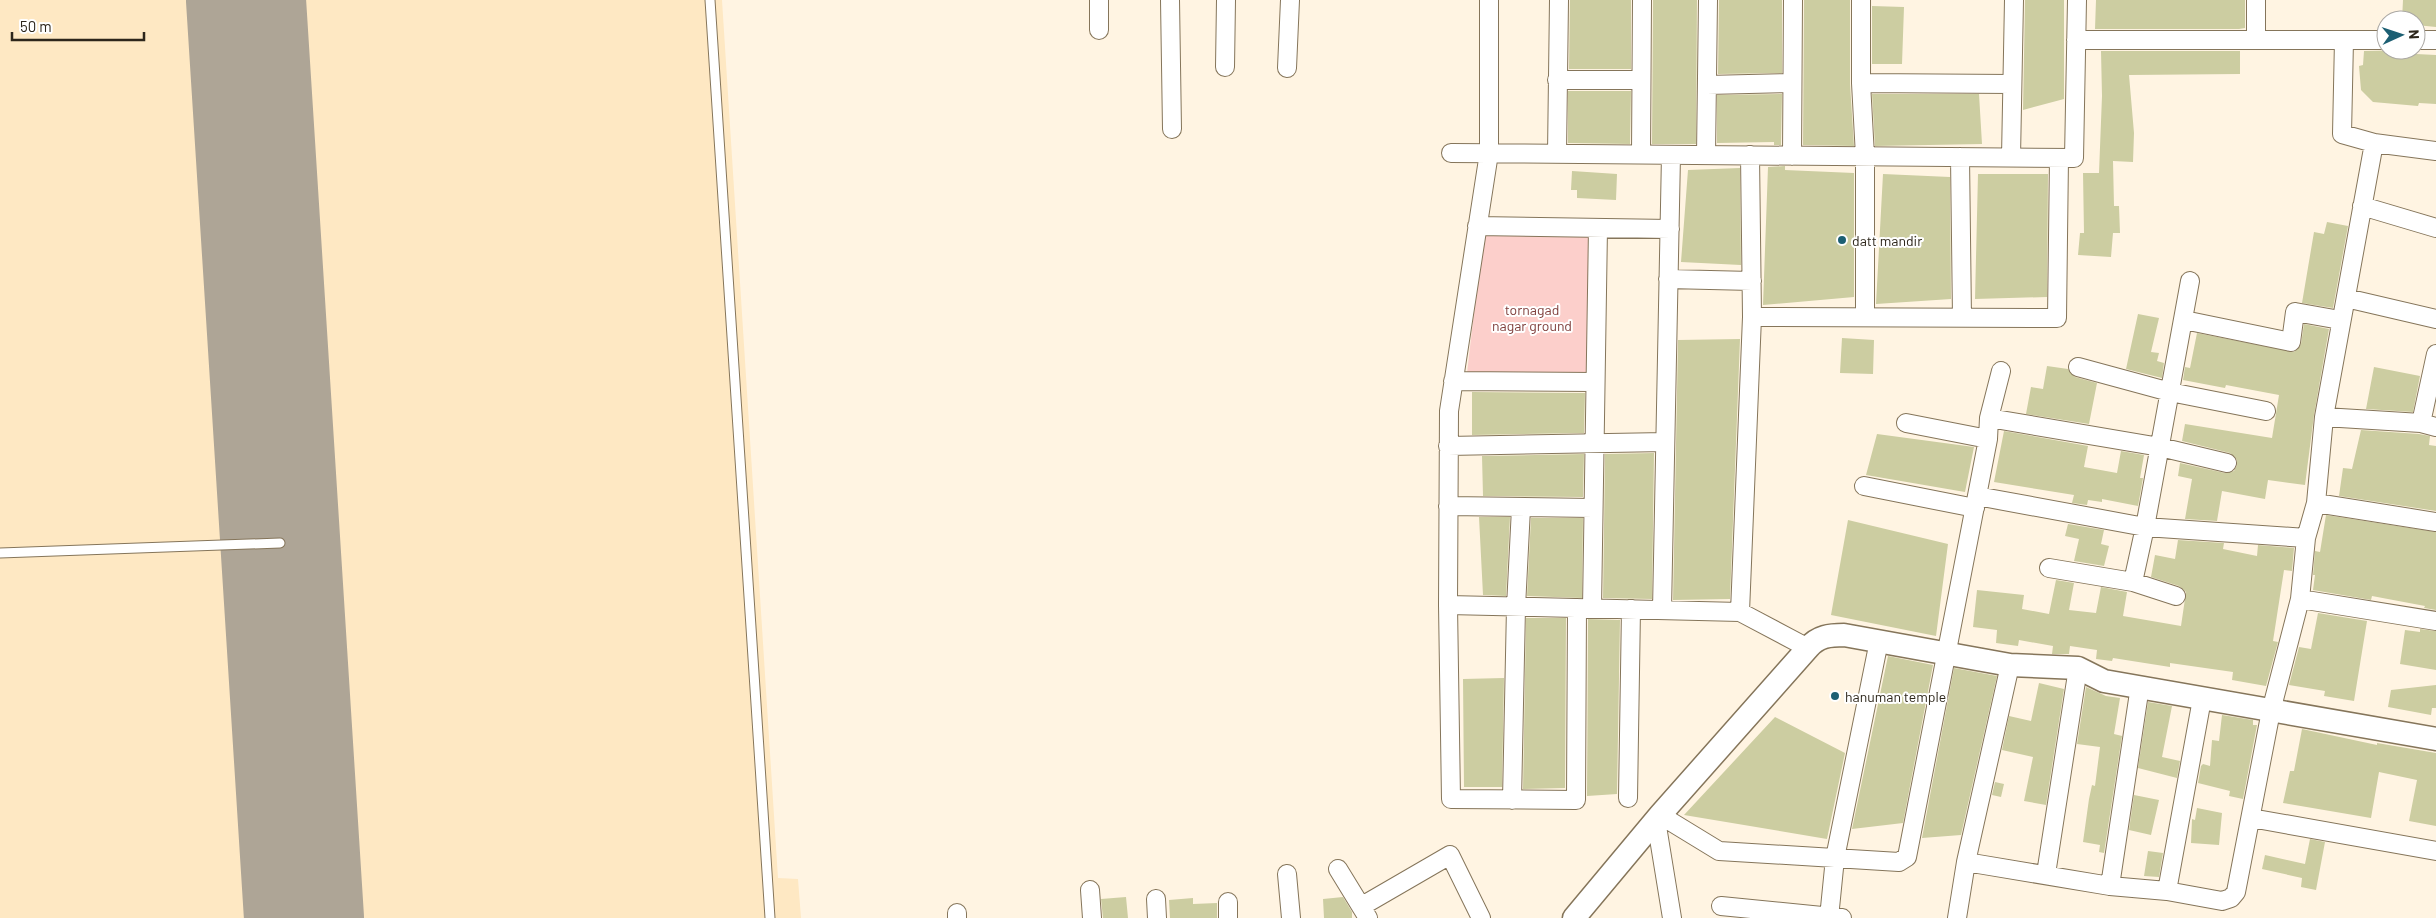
<svg xmlns="http://www.w3.org/2000/svg" width="2436" height="918" viewBox="0 0 2436 918" font-family="Barlow,sans-serif">
  <rect width="100%" height="100%" fill="#fff4e2"/>
  <!-- built -->
  <path fill="#fee8c3" d="M0 0H722L778 878 798 879 801 918H0Z"/>
  <!-- green -->
  <path fill="#fccfcb" d="M1590 234V375L1467 373 1483 235Z"/>
  <g fill="none" stroke-linecap="round" stroke-linejoin="round">
    <!-- runway -->
    <path stroke="#aea596" stroke-width="120" d="M246 0 304 918"/>
  </g>
  <!-- building -->
  <path fill="#cccda1" d="M1570 0H1631V69H1569Z
    M1653 0H1697L1696 144H1652Z
    M1719 0H1782V73L1718 74Z
    M1804 0H1850V84L1854 146 1803 145Z
    M2025 0H2064V99L2023 110Z
    M2096 0H2245V28L2239 29H2095Z
    M2403 0H2436V27L2416 25V20H2402Z
    M1872 6 1904 7 1902 64H1872Z
    M2413 50 2416 54 2436 55V104L2419 103 2418 106 2373 102 2361 90 2359 66 2363 65 2364 51Z
    M2101 51H2240V74L2129 75 2134 133 2133 162 2113 161 2114 206H2119L2120 233H2113L2111 257 2078 255 2080 233H2084L2083 173H2099L2102 96Z
    M1568 91H1631L1630 144 1568 143Z
    M1782 94 1781 145H1774V142L1717 143V95Z
    M1872 94H1979L1982 144 1875 146Z
    M1785 166V170L1854 173V297L1763 305 1768 167Z
    M1740 168 1741 265 1681 262 1688 170Z
    M1572 171 1617 174 1616 200 1577 198V190H1571Z
    M1883 174 1950 177 1951 299 1876 304Z
    M1978 174H2048L2047 297 1975 299Z
    M2327 222 2348 226 2333 308 2302 303 2314 232 2324 234Z
    M2138 314 2159 318 2151 352 2159 353 2157 361 2164 363 2162 378 2126 369Z
    M2304 324 2329 329 2314 415 2305 485 2268 480 2265 499 2222 491 2217 521 2185 519 2192 479 2178 476 2180 463 2225 473 2234 471 2237 465V460L2230 453 2182 441 2185 424 2272 438 2279 395 2226 385 2225 388 2183 380 2185 367 2190 368 2197 333 2294 352 2301 344Z
    M1842 338 1874 340 1873 374 1840 373Z
    M1740 339 1730 599 1673 600 1678 340Z
    M2047 366 2068 369 2075 377 2097 383 2089 424 2026 414 2031 387 2043 389Z
    M2374 367 2420 376 2413 412 2366 409Z
    M1472 392 1585 393 1584 433 1472 435Z
    M2361 430 2419 434 2430 436 2429 445 2436 446V511L2339 496 2343 468 2352 469Z
    M2004 431 2088 446 2084 467 2117 473 2121 451 2144 455 2140 478H2143L2138 506 2102 499V502L2088 500 2087 505 2072 503 2074 495 1994 482Z
    M1877 434 1974 447 1965 492 1866 475Z
    M1654 453 1652 599 1603 598 1605 454Z
    M1584 454 1583 497 1483 496 1482 456Z
    M2326 515 2436 532V610L2424 608 2425 606 2372 596 2371 600 2313 590 2315 575H2313L2315 551 2320 552Z
    M1479 517H1510L1506 596 1483 595Z
    M1531 518H1583L1582 598 1527 596Z
    M1848 520 1948 544 1936 636 1831 615Z
    M2068 524 2104 530 2101 544 2109 546 2104 566 2074 561 2079 539 2065 536Z
    M2178 540 2224 543 2223 549 2257 556 2258 545 2294 548 2292 571 2284 570 2273 641 2278 642 2266 686 2232 680 2233 672 2170 663V667L2113 658 2112 661 2096 659 2097 650 2070 646 2069 654H2052L2053 646 2019 640 2018 646 1996 643 1997 630 1973 627 1977 590 2024 595 2022 609 2049 614 2056 580 2074 583 2069 610 2096 613 2101 587 2127 592 2123 616 2181 626 2186 592 2179 586 2151 577 2155 555 2175 559Z
    M2318 613 2367 621 2354 701 2324 696 2325 691 2289 685 2299 647 2311 649Z
    M1526 618H1566L1565 788 1523 789Z
    M1588 619 1620 620 1617 794 1587 796Z
    M2420 629 2436 631V670L2400 664 2405 630 2420 632Z
    M1888 656 1933 665 1903 823 1852 829Z
    M1954 668 1997 676 1961 835 1922 838Z
    M1504 678 1502 787H1464L1463 679Z
    M2039 683 2064 689 2046 805 2024 801 2033 757 2002 750 2009 716 2031 721Z
    M2436 685V708H2432L2431 715 2388 707 2391 690Z
    M2086 687 2106 696 2120 698 2114 734 2122 736 2104 853 2099 852 2100 845 2083 842 2089 799 2092 785 2095 786 2100 747 2077 744Z
    M2148 702 2172 706 2162 757 2180 761 2177 778 2138 768Z
    M2222 715 2253 720V725H2257L2243 799 2229 796 2230 791 2198 783 2201 766 2203 764 2210 766 2212 740 2219 741Z
    M1775 717 1845 753 1827 839 1684 815Z
    M2302 729 2377 745V743L2436 753V826L2409 821 2417 780 2379 772 2371 818 2283 803 2290 771H2294Z
    M1995 782 2004 784 2001 797 1992 795Z
    M2134 795 2159 800 2151 835 2129 830Z
    M2197 808 2222 813 2219 845 2191 843 2192 819 2195 820Z
    M2310 839 2325 842 2316 890 2301 887 2302 878 2262 869 2265 855 2305 864Z
    M2148 851 2163 853 2159 877 2144 876Z
    M1126 897 1128 918H1103L1101 899Z
    M1343 897 1352 912V918H1324L1323 899Z
    M1193 898V904L1217 903V918H1170L1169 900Z"/>
  <g fill="none" stroke-linecap="round" stroke-linejoin="round">
    <!-- service casing -->
    <g stroke="#85755a" stroke-width="11">
      <path id="service" d="M710 0 770 918
        M0 553 280 543"/>
    </g>
    <!-- minor casing -->
    <g stroke="#85755a" stroke-width="20">
      <path id="minor" d="M1170 0 1172 129
        M1489 0V153L1449 411 1448 605 1451 799 1576 800 1577 608
        M1861 0V83L1865 156V317
        M1099 30V0
        M2256 39V0
        M2076 40H2386
        M2344 40 2342 134 2374 143 2436 151
        M2416 40H2436
        M1225 67 1226 0
        M1287 68 1290 0
        M1557 80H1641
        M1861 83 2012 84
        M1707 85 1792 83
        M1451 153 2074 158 2077 0
        M1557 154 1559 0
        M1641 154 1642 0
        M1706 155 1708 0
        M1792 156 1793 0
        M1960 157 1962 318
        M2011 157 2014 0
        M2362 206 2436 228
        M1477 226 1670 229
        M1668 279 1752 281
        M2346 298 2436 319
        M1752 317 2057 318 2059 158
        M2184 320 2291 342 2295 312 2340 320
        M2078 367 2170 392 2266 411
        M1453 381 1595 382
        M2324 417 2421 423 2436 427
        M1989 418 2160 447 2227 463
        M1906 423 1988 439
        M2421 423 2436 354
        M1448 446 1665 442
        M1864 486 1975 508
        M1977 496 2145 527 2306 538
        M2316 503 2436 522
        M1448 506 1593 508
        M2049 568 2133 582 2176 596
        M2133 582 2145 527 2190 281
        M2300 599 2436 621
        M1448 605 1740 612 1752 317 1750 155
        M1592 608 1598 228
        M1662 610 1671 155
        M1740 612 1808 648
        M1628 798 1631 609
        M1512 800 1516 607 1521 508
        M1660 815 1719 851 1899 862 1907 857 1988 439 1989 418 2001 371
        M2251 818 2436 851
        M1656 820 1672 918
        M1966 862 2110 886 2167 891 2222 901 2231 898 2236 892 2271 711 2300 599 2306 538 2316 503 2324 417 2374 143
        M1338 869 1368 918
        M1287 874 1291 918
        M2046 874 2078 668
        M2110 886 2140 686
        M1090 890 1092 918
        M2167 891 2202 699
        M1156 899 1157 918
        M1362 906 1450 855 1481 918
        M1721 906 1842 918
        M957 918V913
        M1228 918V902
        M1829 918 1835 858 1879 641
        M1957 918 1966 862 2010 665"/>
    </g>
    <!-- tertiary casing -->
    <g stroke="#85755a" stroke-width="25">
      <path id="tertiary" d="M1574 918 1660 815 1808 648C1818 636 1830 635 1844 635L2010 665 2078 668 2104 681 2436 739"/>
    </g>
    <!-- service -->
    <use href="#service" stroke="#fff" stroke-width="9"/>
    <!-- minor -->
    <use href="#minor" stroke="#fff" stroke-width="18"/>
    <!-- tertiary -->
    <use href="#tertiary" stroke="#fff" stroke-width="22"/>
  </g>
  <!-- markers -->
  <g fill="#1c5f73" stroke="#fff" stroke-width="2">
    <circle cx="1842" cy="240" r="5"/>
    <circle cx="1835" cy="696" r="5"/>
  </g>
  <g text-anchor="middle" dominant-baseline="central" stroke-width="4" stroke-linejoin="round" paint-order="stroke">
    <!-- poi labels -->
    <g font-size="14" fill="#2d261b" stroke="#fff" text-anchor="start">
      <text x="1852" y="240">datt mandir</text>
      <text x="1845" y="696">hanuman temple</text>
    </g>
    <!-- park labels -->
    <g font-size="14" fill="#80403d" stroke="#fff">
      <text x="1532" y="309">tornagad<tspan x="1532" dy="16">nagar ground</tspan></text>
    </g>
  </g>
  <!-- north arrow -->
  <g transform="translate(2401 35) rotate(87)"><circle r="24" fill="#ffffff" stroke="#aba8a4"/>
  <path d="M0-4L9 19L0 12L-9 19Z" fill="#1c5f73"/>
  <text y="-8" font-size="14" font-weight="bold" text-anchor="middle" fill="#2d261b">N</text>
  </g>
  <!-- scale -->
  <path d="M12 32v8h132v-8" fill="none" stroke="#2d261b" stroke-width="2.5"/>
  <text x="20" y="32" font-size="15" fill="#2d261b" stroke="#ffffff" stroke-width="4" paint-order="stroke">50 m</text>
</svg>
